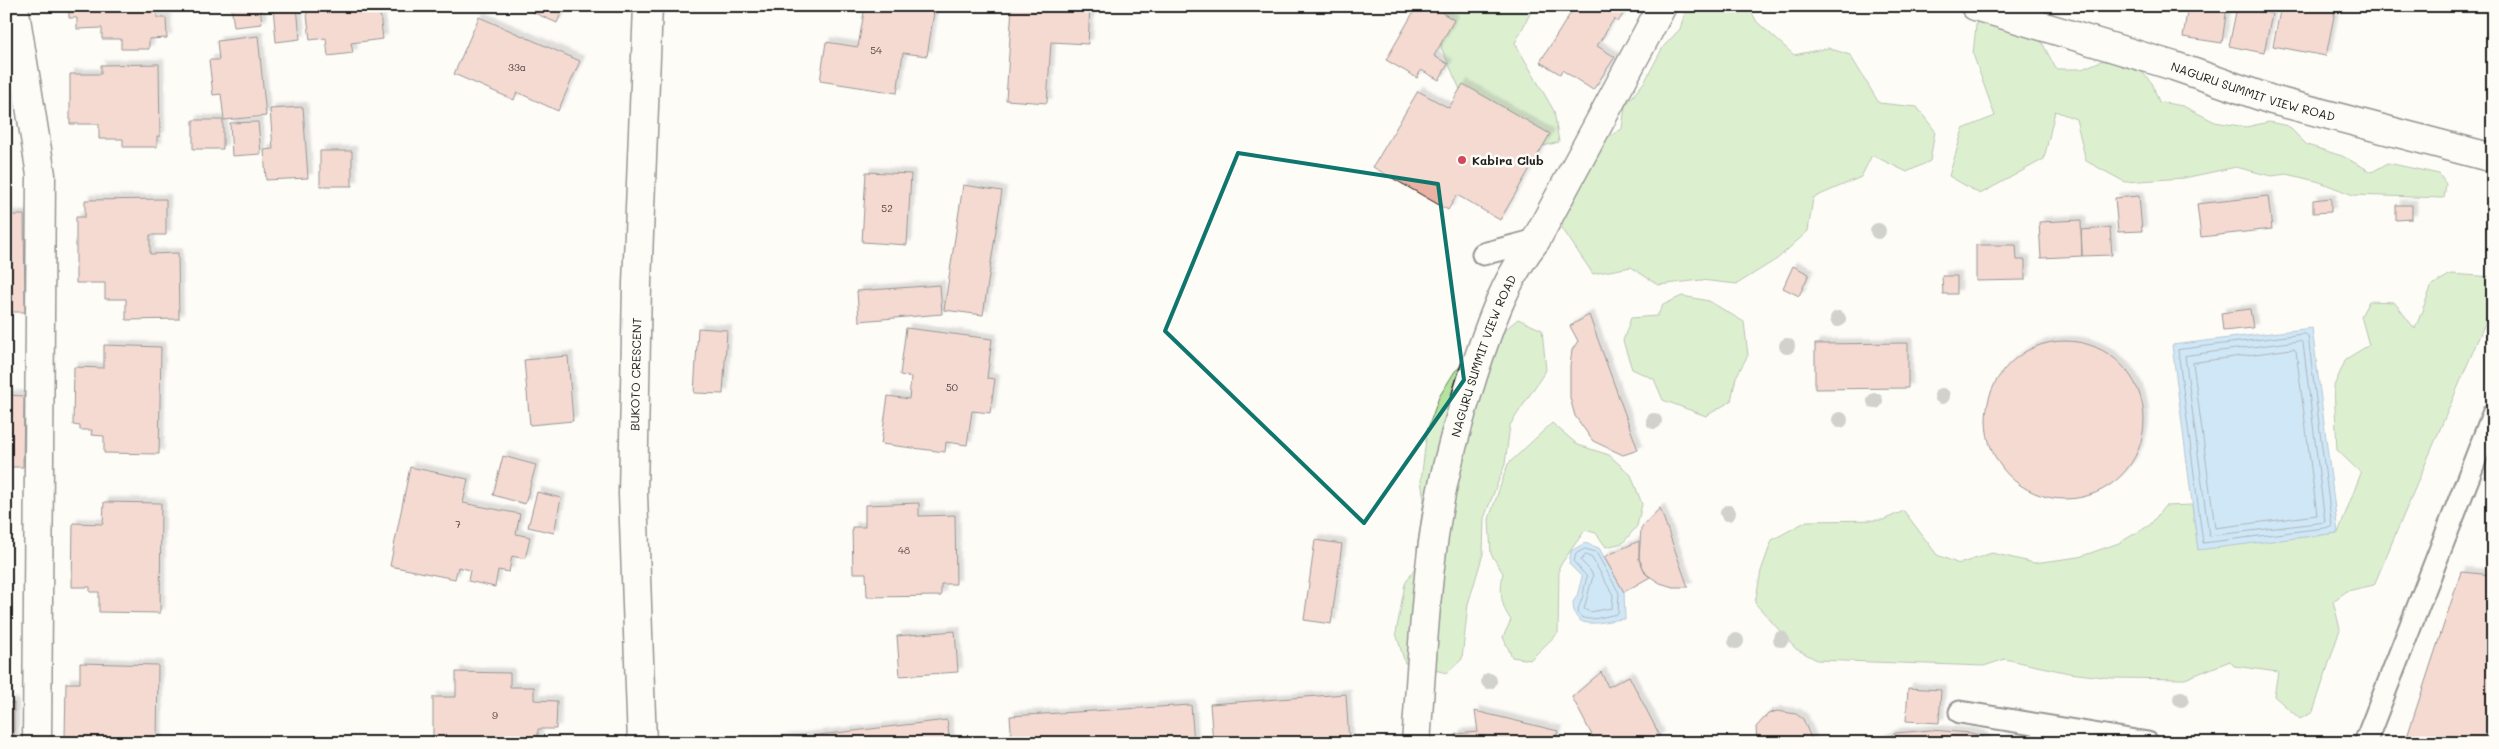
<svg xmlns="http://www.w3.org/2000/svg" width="2499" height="749" viewBox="0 0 2499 749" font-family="Mali,sans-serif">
  <defs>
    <filter id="shadow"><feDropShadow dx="4.5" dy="-4.5" stdDeviation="1" flood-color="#0004"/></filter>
  </defs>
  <rect width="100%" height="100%" fill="#fdfcf7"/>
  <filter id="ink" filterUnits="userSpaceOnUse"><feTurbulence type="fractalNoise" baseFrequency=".02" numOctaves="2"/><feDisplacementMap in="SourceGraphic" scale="10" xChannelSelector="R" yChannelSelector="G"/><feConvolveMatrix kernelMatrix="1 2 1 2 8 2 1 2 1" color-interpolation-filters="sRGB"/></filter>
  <g filter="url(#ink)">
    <!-- green -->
    <path fill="#b4e2a0" stroke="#687f5e" d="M1443 6H1534L1515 43 1554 111 1559 142 1520 152 1476 125 1441 47Z
      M1687 6H1748L1757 22 1794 55 1828 48 1850 55 1879 103 1917 107 1935 131 1930 161 1907 172 1872 155 1861 177 1813 198 1808 231 1777 259 1737 284 1701 280 1658 285 1631 267 1593 274 1562 228 1567 161 1622 129 1625 106 1645 81 1663 47 1680 29Z
      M1977 16 2037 33 2056 69H2082L2111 57 2132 61 2152 83 2159 102 2183 106 2215 122 2246 127 2269 122 2288 126 2307 145 2342 156 2372 172 2388 163 2439 174 2446 184 2444 198 2353 195 2320 182 2287 174 2271 176 2236 167 2184 178 2125 182 2086 161 2076 119 2055 111 2044 159 1980 194 1949 176 1963 129 1995 116 1973 54Z
      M2451 274 2493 277V304L2374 585 2347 591 2333 601 2340 629 2313 712 2300 719 2274 696 2278 672 2234 666 2230 661 2185 679 2112 678 2069 673 2005 659 1984 666 1817 660 1796 649 1755 603 1761 571 1772 540 1807 521 1883 520 1904 511 1937 555 1959 564 1992 553 2034 563 2079 557 2119 543 2150 525 2165 506 2192 505 2198 549 2338 533 2361 473 2337 450 2334 386 2346 359 2369 345 2361 316 2369 301 2394 302 2415 329 2432 285Z
      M1682 296 1709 301 1744 322 1748 355 1736 377 1731 401 1706 416 1663 400 1654 379 1632 369 1623 341 1631 318 1657 316 1663 305Z
      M1518 319 1542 330 1546 370 1510 425 1505 464 1484 518 1483 554 1468 604 1462 659 1447 673 1405 663 1396 633 1405 584 1418 562 1417 548 1424 499 1421 481 1427 431 1439 397 1455 371Z
      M1552 423 1578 445 1609 455 1631 475 1642 504 1637 526 1623 543 1606 547 1596 533 1585 530 1559 567 1558 633 1530 660 1512 657 1503 637 1511 620C1500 605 1500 591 1503 573L1491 554 1489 519 1508 464Z"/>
    <!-- water -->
    <path fill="#97cff6" stroke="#66879f" d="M2312 328 2338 533 2198 550 2172 345Z
      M1585 543 1599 548 1624 592 1625 619C1603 620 1573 635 1573 602L1577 596 1582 577 1569 564 1571 551Z"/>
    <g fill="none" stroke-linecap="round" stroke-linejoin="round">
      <!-- shore -->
      <path stroke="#4d6473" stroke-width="1" d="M2305 334 2308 336 2332 527 2203 543 2178 350Z
        M2300 341 2303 343 2325 522 2209 536 2185 356Z
        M2294 349 2296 351 2317 515 2215 528 2193 363Z
        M1585 549 1596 552 1619 593 1618 614C1609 615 1599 619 1591 619 1570 619 1581 603 1583 596 1584 590 1585 583 1587 577L1574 562 1576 554Z
        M1586 555 1592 558 1613 595 1612 608 1590 612 1584 609 1593 576 1590 570 1581 561Z"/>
    </g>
    <!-- building -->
    <path fill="#ebb2a3" stroke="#1c1c1c" filter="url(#shadow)" d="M69 6H157V18H166L167 38 149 39V49H121V39H102V28L77 29V18H69Z
      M231 6H260L262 24 234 27Z
      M273 6H297L300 39 276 42Z
      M306 6H379L383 39 351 43 353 53 328 56 326 38 310 40Z
      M519 6H564L557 23Z
      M865 6H935L927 56 903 53 897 93 820 81 826 42 858 47Z
      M1012 6H1090L1088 44 1051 42 1047 103 1006 100Z
      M1417 6H1431L1454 20 1434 56 1448 64 1439 80 1421 70 1417 78 1386 60Z
      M1575 6H1628L1618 22 1614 19 1597 46 1615 57 1593 90 1562 70 1560 74 1540 62Z
      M2188 6H2227L2222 43 2183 37Z
      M2281 6H2336L2326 56 2273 46Z
      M2237 7 2272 14 2264 53 2229 46Z
      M479 17 580 61 558 111 517 92 514 100 454 74Z
      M258 36 266 116 224 120 221 94 213 95 209 60H219L217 41Z
      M159 64 160 136H157V147H123V139H99V124H70V74H101V65Z
      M1463 84 1550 134 1500 220 1457 195 1448 210 1373 167 1418 91 1449 108Z
      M303 107 308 178 266 180 264 150 273 149 270 109Z
      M193 120H223V149H193Z
      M258 122 261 154 232 156 230 123Z
      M320 151H352V186H320Z
      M866 172 911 174 907 245 862 242Z
      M963 185 1002 191 983 315 944 310Z
      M2139 196 2142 231 2118 232 2115 198Z
      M2268 196 2272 229 2201 237 2197 204Z
      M2331 198V212L2313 213V200Z
      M166 199V235H150V254L178 253 179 319 126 320V299H105V283H76V217H85V200Z
      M2396 205H2412V219L2396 220Z
      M6 215H24L25 312H6Z
      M2081 220 2082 256 2041 258 2039 222Z
      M2110 228 2112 255 2082 256 2081 230Z
      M1976 245H2016L2017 260H2025V280L1976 281Z
      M1793 266 1809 274 1799 296 1783 288Z
      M1942 276H1957V294H1943Z
      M940 285 942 314 859 321 857 291Z
      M2250 309 2253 328 2223 331 2221 313Z
      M1589 315 1638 450 1623 455 1593 441 1575 416 1570 398V366L1572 350 1578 341 1570 326Z
      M698 328 727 330 723 394 694 393Z
      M906 328 992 339 987 378 995 379 990 413 972 411 967 445 946 442 945 452 881 444 888 396 909 399 911 377 900 375Z
      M1986 420a79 79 0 1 1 158 0a79 79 0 1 1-158 0Z
      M1908 343V388L1815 389V344Z
      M104 345 161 347 159 454 104 453V436L91 435 92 430H80V426L73 425 74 367 104 368Z
      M568 356 573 421 530 425 524 360Z
      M6 395 24 396 23 467H6Z
      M503 456 536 465 525 504 493 495Z
      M410 467 468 479 463 503 520 514 516 534 530 537 525 559 512 556 509 572 498 570 495 587 468 581 470 570 458 567 455 579 390 566Z
      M537 492 561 498 554 533 528 527Z
      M104 502 161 503 160 613 99 612V592H90V587H72L73 523 103 524Z
      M919 503V516L955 515 956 584H941V596L867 597 866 573H853L852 527H865V505Z
      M1660 508 1688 587H1673L1660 583 1646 574 1639 559 1641 528Z
      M1315 540 1342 544 1331 624 1304 620Z
      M1639 541V559L1646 574 1650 577 1624 592 1604 557Z
      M2461 572 2493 575V743H2405Z
      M955 631 958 672 900 676 897 636Z
      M80 663 158 665 157 743H74V739H65L66 683H80Z
      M456 672 510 673V687H534V700L557 701 556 729H538V743H460V739L433 738V697H456Z
      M1601 672 1608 687 1629 676 1660 736 1647 743H1596L1572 697Z
      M1908 688 1941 690 1939 723 1906 721Z
      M1346 694 1349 743H1213L1210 704Z
      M6 703H14V743H6Z
      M1191 705 1194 743H1012L1010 716Z
      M1475 711 1558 731 1554 743H1455L1456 734 1478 732Z
      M1777 711 1796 714 1803 719 1813 743H1757L1756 727 1768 714Z
      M947 720 950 743H751Z
      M1930 730 1971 733 1981 736 1987 743H1874L1896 733Z"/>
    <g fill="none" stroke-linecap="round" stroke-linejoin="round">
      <!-- lane casing -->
      <g stroke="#1c1c1c" stroke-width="25">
        <path id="lane" d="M1483 254 1536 240
          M1960 712 2148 743
          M2365 743 2493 414"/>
      </g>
      <!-- street casing -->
      <g stroke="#1c1c1c" stroke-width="31">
        <g id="street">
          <path d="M14 6 41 175 37 743"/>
          <path id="s1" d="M1975 6 2174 66 2272 100 2493 158"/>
          <path id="s2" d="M642 743 633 494 637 284 648 6"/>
          <path id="s3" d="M1416 743C1422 664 1425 583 1439 505 1447 459 1461 413 1475 369 1490 324 1506 277 1536 240L1662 6"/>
        </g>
      </g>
      <!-- lane -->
      <use href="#lane" stroke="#fdfcf7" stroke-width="21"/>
      <!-- street -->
      <use href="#street" stroke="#fdfcf7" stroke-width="28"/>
    </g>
    <!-- trees -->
    <g fill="#9ba195">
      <circle cx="1878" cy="231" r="8"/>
      <circle cx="1838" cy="319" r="8"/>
      <circle cx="1787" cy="346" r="8"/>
      <circle cx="1942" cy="396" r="8"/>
      <circle cx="1875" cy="401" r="8"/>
      <circle cx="1840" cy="420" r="8"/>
      <circle cx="1654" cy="421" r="8"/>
      <circle cx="1728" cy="513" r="8"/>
      <circle cx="1781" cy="639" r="8"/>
      <circle cx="1736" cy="641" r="8"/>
      <circle cx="1489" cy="681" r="8"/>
      <circle cx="2181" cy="699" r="8"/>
    </g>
  </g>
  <!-- marked area -->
  <path d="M0 0H2499V749H0ZM1238 153 1438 184 1464 380 1364 523 1165 331Z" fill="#fdfcf7" fill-opacity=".55" fill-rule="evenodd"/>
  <path fill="none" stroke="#0f766e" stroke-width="4" stroke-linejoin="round" d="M1238 153 1438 184 1464 380 1364 523 1165 331Z"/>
  <!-- markers -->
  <circle fill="#d1495b" stroke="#fdfcf7" stroke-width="2" cx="1462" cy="160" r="5"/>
  <g text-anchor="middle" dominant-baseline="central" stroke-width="5" stroke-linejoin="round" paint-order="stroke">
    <!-- number labels -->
    <g font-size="10" fill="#50423e">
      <text x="876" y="50">54</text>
      <text x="517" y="67">33a</text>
      <text x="887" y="208">52</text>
      <text x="952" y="387">50</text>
      <text x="458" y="524">7</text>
      <text x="904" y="550">48</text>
      <text x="495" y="715">9</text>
    </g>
    <!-- street labels -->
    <g font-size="12" fill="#1c1c1c" stroke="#fdfcf7">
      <text stroke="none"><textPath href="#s1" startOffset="291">NAGURU SUMMIT VIEW ROAD</textPath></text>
      <text stroke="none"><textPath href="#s3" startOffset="395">NAGURU SUMMIT VIEW ROAD</textPath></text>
      <text stroke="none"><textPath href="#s2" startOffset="369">BUKOTO CRESCENT</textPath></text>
    </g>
    <!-- poi labels -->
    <g font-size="12" font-weight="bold" fill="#1c1c1c" stroke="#fdfcf7" text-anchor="start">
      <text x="1472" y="160">Kabira Club</text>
    </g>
  </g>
  <!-- margin -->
  <rect width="2499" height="749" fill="none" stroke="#fdfcf7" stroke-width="25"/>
  <rect x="12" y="12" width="2474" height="724" fill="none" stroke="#1c1c1c" stroke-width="2" filter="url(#ink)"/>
</svg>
